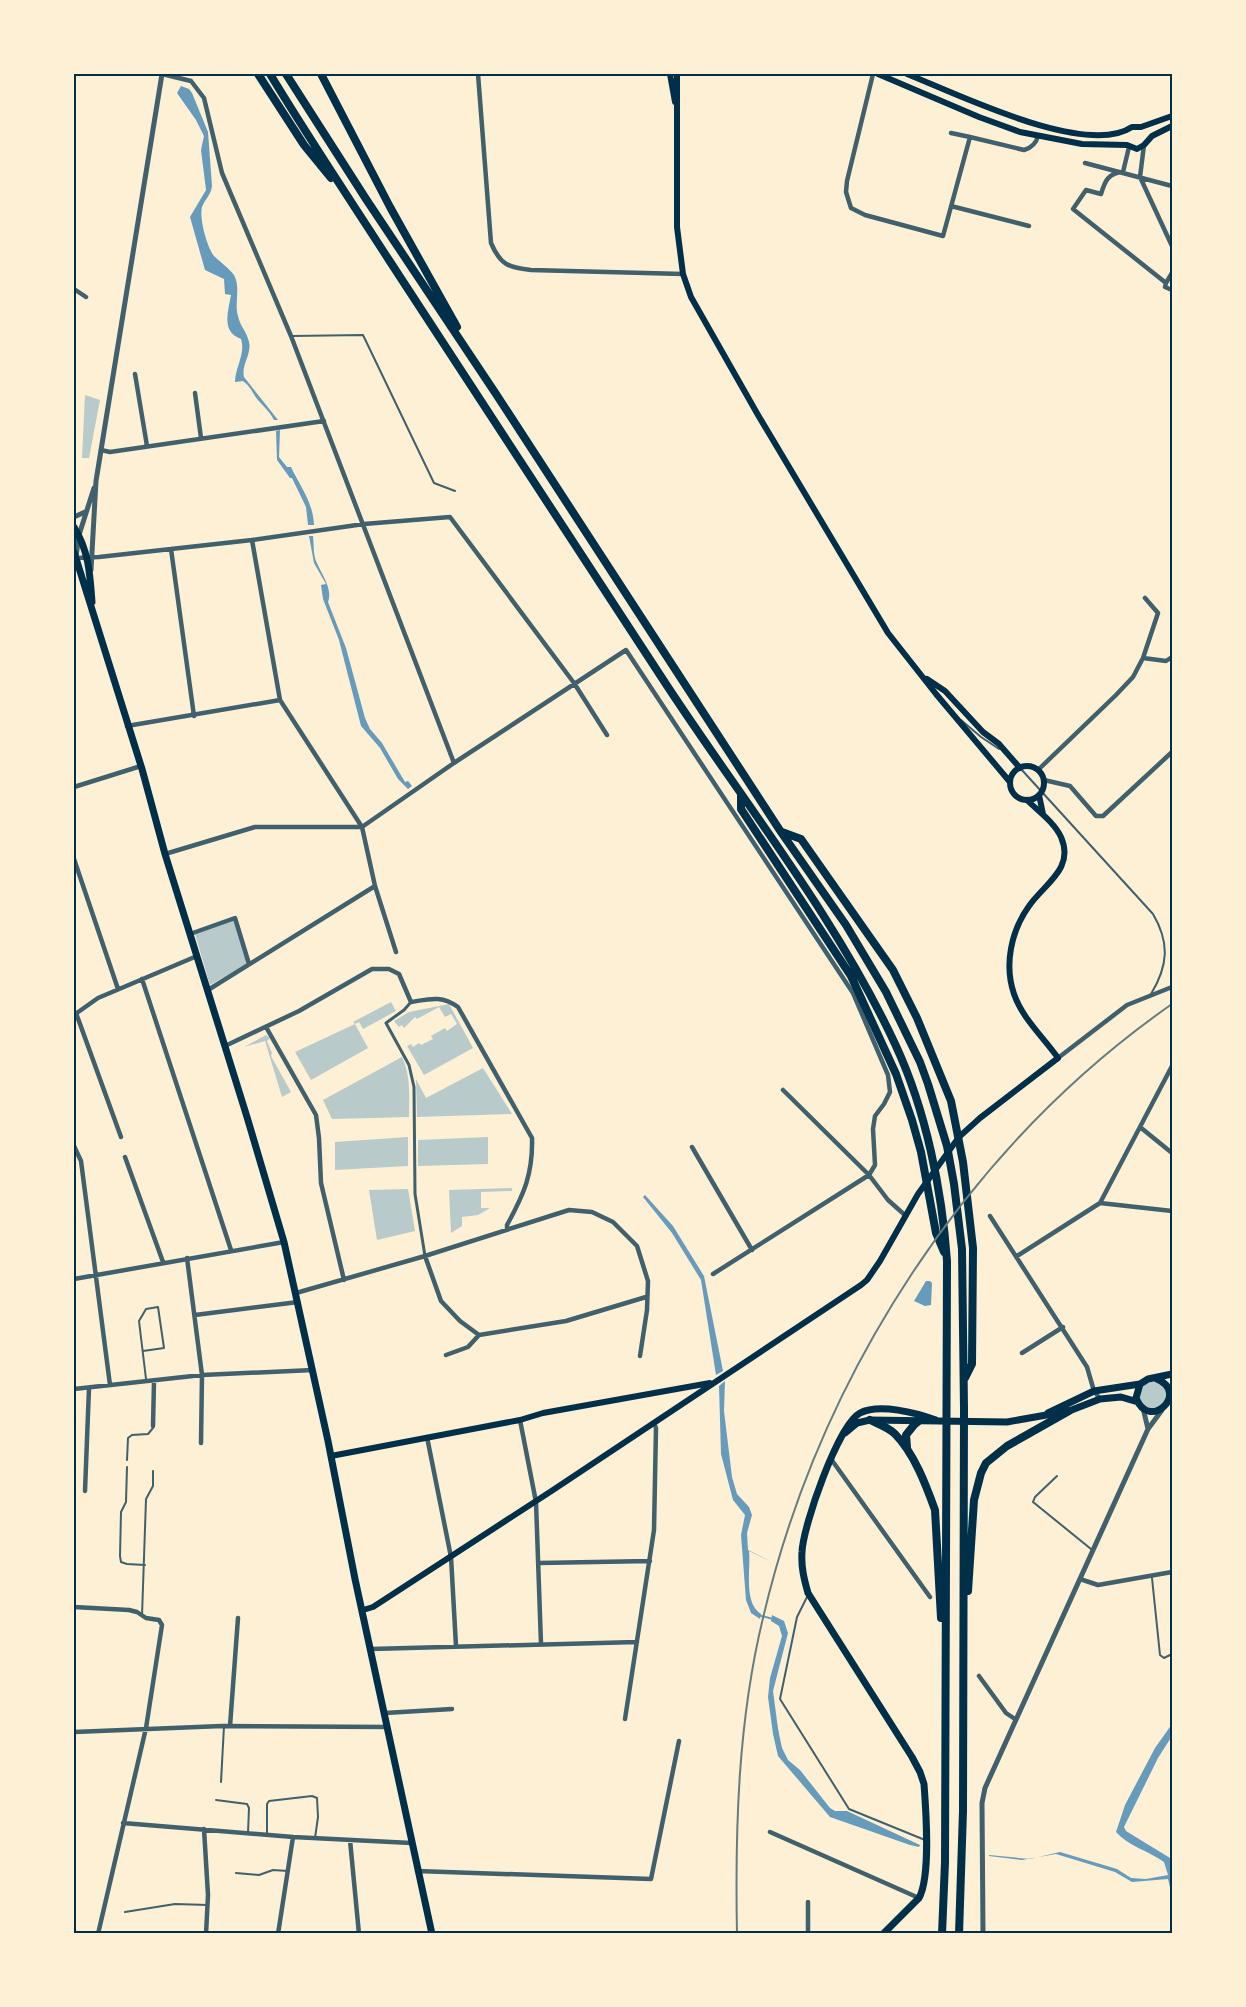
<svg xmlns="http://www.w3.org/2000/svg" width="1246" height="2007" viewBox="0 0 1246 2007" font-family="'Fira Sans',sans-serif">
  <rect width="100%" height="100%" fill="#fdf0d5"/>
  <!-- green -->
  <path fill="#b9caca" d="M85 395 100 400 89 458H82Z
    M234 920 247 964 210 985 195 934Z
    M391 1002 396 1011 363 1029 359 1022 355 1024 368 1048 311 1080 295 1052 355 1024 353 1022Z
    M449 1004 473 1048 424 1075 407 1046 411 1044 413 1047 419 1043 421 1045 433 1039 431 1036 445 1028 447 1031 457 1024 451 1014 445 1017 439 1007 417 1019 415 1017 404 1028 402 1025 399 1027 394 1021 409 1012Z
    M266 1035 270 1038 267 1041 272 1053 271 1056 291 1092 282 1097 265 1041 244 1047Z
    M402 1057C411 1076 409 1096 409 1117L332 1119 323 1100Z
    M483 1068 512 1114 417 1117 416 1079 426 1098Z
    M408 1137V1166L335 1170V1142Z
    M488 1137V1164L418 1166V1140Z
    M512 1188V1191L481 1192V1208H490L478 1215 462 1217V1226L451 1233 449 1190Z
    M408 1189 415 1231 377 1240 369 1190Z
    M1148 1379 1166 1384 1167 1404 1147 1411 1136 1393Z"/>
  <!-- water -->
  <path fill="#669bbc" d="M181 86 189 89 192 93 208 132 212 186C211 195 205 199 202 207 199 218 207 247 214 256 220 262 229 268 234 275 241 288 234 303 238 316 240 326 247 332 249 342 252 354 241 365 244 377L278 420H274C270 412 264 407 258 400 252 393 252 388 243 381L235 382C235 368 246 353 241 339 221 332 228 312 231 295L225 294 224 279 205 270 190 217 206 190 201 150 204 136 196 120 177 93Z
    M280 430 279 457 287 467H291C300 486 313 502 314 525H308L306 507 292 478H290L277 460 276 431Z
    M309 536H313C314 544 313 553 316 561 322 575 333 589 328 602L346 648 365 718 370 729 382 743 405 782 408 781 412 786 408 789 398 779 380 748 361 726 339 640 323 599 321 585 326 584 314 563Z
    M645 1195 673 1226 704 1276 723 1371 716 1375 701 1280 672 1233 643 1197Z
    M926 1281H930L932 1283 931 1305 925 1306 914 1301Z
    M725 1381 724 1411 732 1477 737 1494 749 1507 752 1515 747 1533 748 1550 770 1561 749 1551C751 1569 743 1603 761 1614L760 1619 751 1613 746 1600 741 1535 745 1515 733 1500 721 1454 719 1386Z
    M772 1615 784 1621 788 1633 773 1691 780 1744 788 1760 800 1770 830 1808 835 1811H847L920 1845 919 1847 910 1845 830 1817 778 1756 773 1734 768 1697 770 1678 782 1636 779 1626 771 1621Z
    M1172 1724V1736L1158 1758 1124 1827 1126 1831 1170 1858 1172 1861V1895L1168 1879 1132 1882 1115 1872 1056 1854 1022 1860 989 1856V1855L1030 1859 1060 1852 1117 1869 1131 1878 1146 1879 1168 1875 1164 1862C1149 1851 1128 1846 1116 1832L1125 1805 1155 1748Z"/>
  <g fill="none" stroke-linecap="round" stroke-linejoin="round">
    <!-- stream -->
    <path stroke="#669bbc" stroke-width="2" d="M758 1615 773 1619
      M776 1725 781 1748"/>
    <!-- service -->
    <path stroke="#3f606c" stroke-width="2" d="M292 336 363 335 434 483 455 491
      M961 720 981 737 999 749
      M1021 769 1153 914C1170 943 1168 966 1151 994
      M143 1351 164 1348 158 1307 146 1309 139 1321 146 1379
      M127 1460 128 1438 132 1435 148 1434 153 1428
      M127 1467 126 1502 121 1512 120 1556 121 1562 127 1564 145 1565
      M1057 1476 1035 1497 1033 1502 1091 1549
      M1152 1578 1160 1655 1164 1658 1172 1654
      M807 1597 797 1617 780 1699 849 1809 925 1840
      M142 1616 146 1499 153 1486V1471
      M221 1782 224 1726
      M216 1800 247 1804 249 1808 248 1833
      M267 1834V1804L269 1801 312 1796 317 1798 318 1817 315 1838
      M236 1873 259 1875 273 1870 288 1871
      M125 1912 175 1904 208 1905"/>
    <!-- pedestrian -->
    <path stroke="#3f606c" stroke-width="3" d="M411 1002 404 1010 386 1023 409 1065 414 1087 415 1194 425 1256"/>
    <!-- minor -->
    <path stroke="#3f606c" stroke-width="4.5" d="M162 74 191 81 204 98 222 173 291 336 454 763
      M478 74 491 243C500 264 508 268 531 270L683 274
      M873 74 847 181 846 192 851 208 865 215 943 236 970 137 1024 150C1031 148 1036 144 1038 136
      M951 133 970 137
      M1144 145 1140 177 1172 246
      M1085 163 1172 186
      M1123 172C1108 173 1105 181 1101 194L1086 190 1073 209 1166 283 1165 287 1172 290
      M1123 172 1129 147
      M951 206 1029 226
      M1166 283 1172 273
      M74 289 86 297
      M135 374 147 446
      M195 393 201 438
      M101 450 110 452 324 421
      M252 540 280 700 362 827 375 886 396 952
      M171 549 194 716
      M76 558 99 557 252 540 364 524 450 517 574 683 607 735
      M1143 658 1166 661 1172 657
      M127 726 280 700
      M1038 770 1116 695 1133 677 1143 658 1158 613 1145 598
      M1044 780 1070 786 1096 816H1103L1172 752
      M74 787 141 766
      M165 854 255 827H362L454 763 626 650 853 993 888 1075 890 1092 884 1104 875 1116 873 1129 875 1165 869 1175 713 1274
      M74 859 118 989
      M190 934 235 918 249 964
      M142 979 231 1250
      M208 990 375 886
      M76 1013 121 1137
      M74 1015 98 998 197 956
      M266 1027 316 1115 319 1138 321 1183 344 1280
      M225 1046 299 1011 372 969H389L399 974 411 1002C430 999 441 995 458 1007L532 1138C533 1174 524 1194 507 1225V1230
      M1058 1058 1127 1005 1172 987
      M783 1090 869 1175 888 1200 906 1216
      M1140 1127 1172 1153
      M74 1146 81 1161 110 1385
      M692 1147 752 1250
      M125 1157 163 1262
      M1100 1203 1172 1211
      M990 1216 1087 1367 1094 1391 1100 1399
      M425 1256 441 1301 460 1321 479 1335 566 1321 646 1297
      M1017 1256 1100 1203 1172 1066
      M187 1258 202 1375 201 1443
      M74 1279 284 1242
      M296 1293 425 1256 569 1210 592 1212 613 1222 637 1246 648 1281 647 1310 640 1356
      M195 1315 298 1302
      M1022 1353 1063 1327
      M446 1355 468 1347 479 1335
      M74 1389 202 1375 313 1370
      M520 1420 536 1502 541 1644
      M153 1426 154 1381
      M427 1437 451 1557 456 1646
      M831 1459 930 1597
      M85 1491 89 1388
      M539 1563 650 1561
      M1080 1579 1098 1585 1172 1572
      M74 1607 129 1610 137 1612 146 1618 159 1620 162 1625 146 1728 98 1934
      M371 1649 637 1642
      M979 1676 1006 1713 1015 1719
      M385 1713 452 1709
      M625 1719 654 1530 656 1428 654 1423
      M230 1726 238 1618
      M74 1732 222 1726 388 1727
      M123 1823 293 1837 411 1843
      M204 1829 208 1895 206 1934
      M770 1832 919 1898
      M350 1840 359 1934
      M417 1871 651 1879 679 1741
      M808 1902V1934
      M278 1934 293 1837"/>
    <!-- tertiary -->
    <path stroke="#3f606c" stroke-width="5" d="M74 517 85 512
      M76 557 79 535 94 488
      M91 570 96 481 162 74
      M1143 1408 1148 1429
      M983 1934 982 1803 985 1788 1148 1429 1162 1410"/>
    <!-- secondary -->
    <path stroke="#003049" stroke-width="6" d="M670 74 675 102
      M677 74V227L683 274 691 297 758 415 888 633 936 694 1010 782
      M878 74 979 117 1020 132 1082 144 1127 145 1137 149 1144 145 1152 136 1172 126
      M907 74C955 93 1086 158 1132 127H1141L1172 116
      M927 679 945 691 983 732 999 744 1020 768
      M1010 783a17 17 0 1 1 34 0a17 17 0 1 1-34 0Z
      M1039 795 1043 814
      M331 1456 520 1420 543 1413 710 1383
      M363 1610 373 1607 553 1490 861 1285 867 1280 880 1261 918 1194 959 1137 980 1118 1058 1058C1044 1038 1022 1018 1014 994 1004 965 1011 931 1029 906 1044 884 1075 869 1061 837 1054 822 1038 811 1027 800"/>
    <!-- primary -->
    <path stroke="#003049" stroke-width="7" d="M74 527C89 551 90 575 92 602
      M74 552 142 769 165 854 247 1117 284 1242 328 1441 355 1579 432 1934
      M1157 1379C1190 1393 1149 1432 1136 1398L1140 1384 1148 1379 1172 1374
      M1048 1413 1094 1391 1140 1384
      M845 1433 857 1423 870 1420 1007 1422 1069 1411 1100 1399 1121 1397 1138 1402
      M883 1934 919 1898C931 1876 926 1811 924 1784L920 1772 912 1757 808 1593C804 1579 801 1567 802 1552 803 1526 838 1425 860 1413 879 1403 917 1413 936 1420"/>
    <!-- motorway -->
    <path stroke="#003049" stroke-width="8" d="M258 74 304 145 331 178
      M270 74C308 137 349 198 389 260 480 400 571 539 662 678 740 798 836 916 896 1046 926 1111 942 1190 947 1261L945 1862 942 1934
      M286 74 366 199 496 394 781 832 846 925 886 992 920 1062 928 1084 947 1146 954 1184 962 1249 964 1408 963 1811 959 1934
      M321 74 390 207 457 327
      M741 795V809L851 976 896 1074 912 1120 921 1152 936 1233 944 1252
      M782 832 801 839 893 970 917 1018 951 1101 963 1162 973 1248 972 1364 965 1378
      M870 1420C878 1424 888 1427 895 1434 914 1453 926 1485 935 1510L941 1618
      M907 1447 906 1435 914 1425 919 1421
      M968 1591 974 1500 981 1473 986 1463 1007 1446 1069 1411"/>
    <!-- rail -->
    <path stroke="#657d81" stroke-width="2" d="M737 1934C735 1828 738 1721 763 1618 820 1375 967 1147 1172 1004"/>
  </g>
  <!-- border -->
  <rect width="1246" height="2007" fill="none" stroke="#fdf0d5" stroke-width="150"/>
  <rect x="75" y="75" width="1096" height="1857" fill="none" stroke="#003049" stroke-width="2"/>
</svg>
